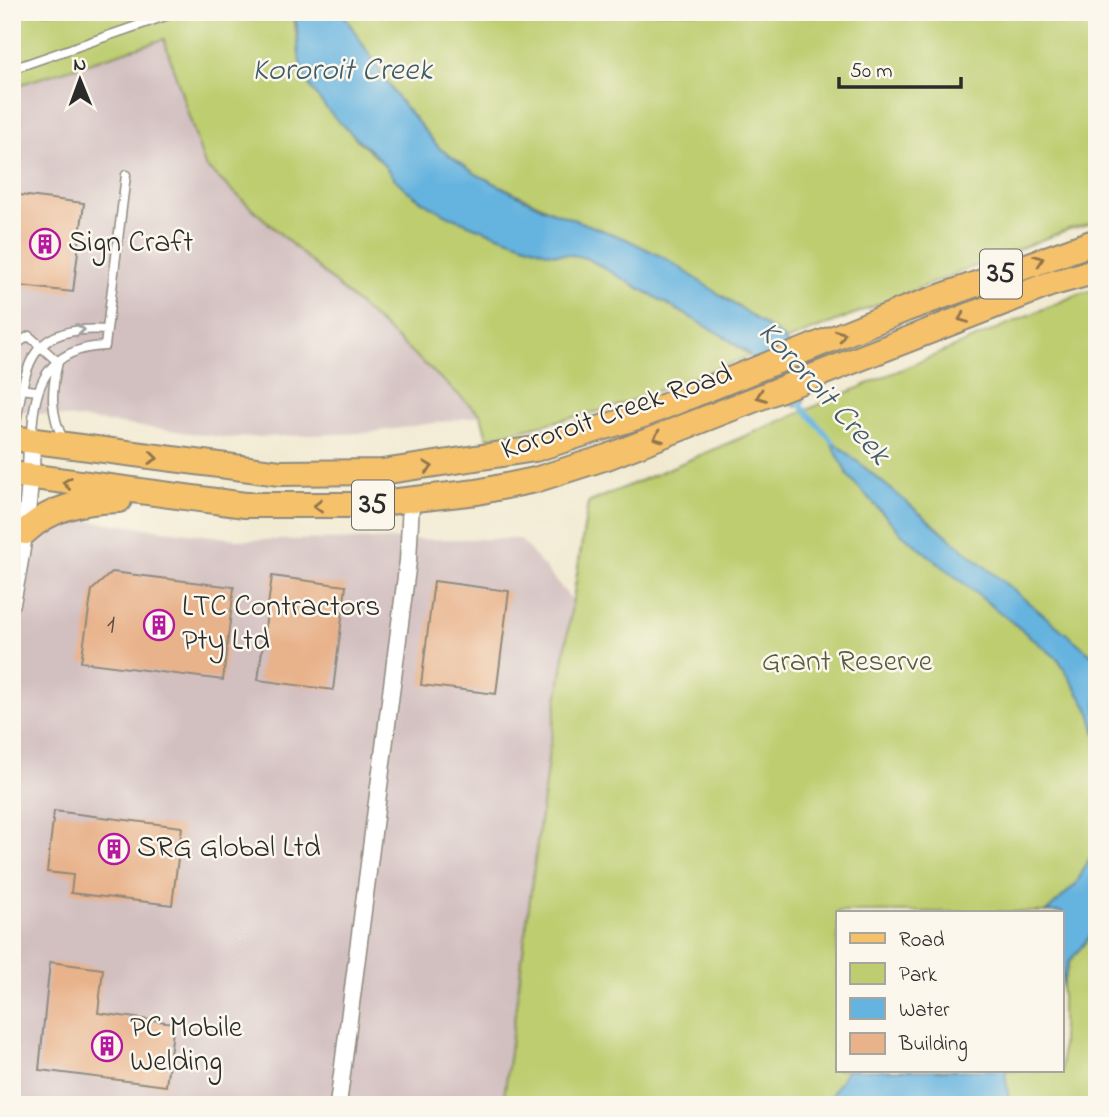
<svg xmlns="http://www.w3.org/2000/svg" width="1109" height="1117" viewBox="0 0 1109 1117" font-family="'Indie Flower',sans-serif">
  <rect width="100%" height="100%" fill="#fbf7ec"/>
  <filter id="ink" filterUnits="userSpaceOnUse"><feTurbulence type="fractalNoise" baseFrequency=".0143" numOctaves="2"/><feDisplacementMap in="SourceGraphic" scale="14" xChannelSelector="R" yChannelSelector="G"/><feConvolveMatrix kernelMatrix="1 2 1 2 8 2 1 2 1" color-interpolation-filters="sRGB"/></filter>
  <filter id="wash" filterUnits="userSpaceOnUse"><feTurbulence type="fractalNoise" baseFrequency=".00686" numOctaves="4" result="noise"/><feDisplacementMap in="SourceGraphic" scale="28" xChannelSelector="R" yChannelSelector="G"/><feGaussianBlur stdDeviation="1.57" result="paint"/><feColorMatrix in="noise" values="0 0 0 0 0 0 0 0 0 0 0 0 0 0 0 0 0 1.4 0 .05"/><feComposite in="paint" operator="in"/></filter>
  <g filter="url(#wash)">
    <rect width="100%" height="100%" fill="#f1e9d0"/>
    <!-- industrial -->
    <path fill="#d2bfc0" d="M164 38 205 166 481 416 366 433 229 438 12 410V87Z
      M12 511 244 540 520 539 573 601 504 1105H12Z"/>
    <!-- green -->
    <path fill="#bdcd70" stroke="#747c4e" stroke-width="2" fill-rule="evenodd" d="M12 12H293L302 70 318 96 357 140 381 161 455 218 550 253 576 254 588 259 725 337 750 356 612 408 487 438 481 415 205 166 164 39 12 87Z
      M342 12H1097V222L1069 229 786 341 754 320 739 306 704 285 476 174 439 148 396 96Z
      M1097 290V1105H503L549 752 588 503 1081 293ZM838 912H1062V1070H838Z"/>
    <!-- water -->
    <path fill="#65b3df" stroke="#486f85" stroke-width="2" d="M293 12H342L396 96 439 148 476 174 543 208 626 239 667 259 781 336C798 355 797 380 804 402L796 407 789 403 747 352 725 337 588 259C574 253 560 256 546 252 499 234 435 219 398 182 388 172 381 159 370 150 344 127 315 103 302 70 295 51 301 30 293 12Z
      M829 438 1097 659V738L1090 712 1058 659 902 534 848 476Z
      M1097 845V928L1069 962 1062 987V912H1046L1076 884Z
      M847 1070H1008L1005 1074 1010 1105H825Z"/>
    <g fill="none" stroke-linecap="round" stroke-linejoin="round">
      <!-- stream -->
      <path stroke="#65b3df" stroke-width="5" d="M795 399 833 442"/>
    </g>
    <g id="blocks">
      <!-- building -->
      <path fill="#e8b28b" d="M12 194 84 203 73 292 12 285Z
        M112 572 234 587 223 680 81 662 92 590Z
        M272 576 346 586 333 690 258 680Z
        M434 581 509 591 496 694 421 685Z
        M54 811 182 827 172 905 71 893 73 875 47 872Z
        M50 962 103 969 98 1013 174 1023 166 1086 39 1070Z"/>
    </g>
  </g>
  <g filter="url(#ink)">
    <use href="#blocks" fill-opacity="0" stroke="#8e8a7e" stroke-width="2"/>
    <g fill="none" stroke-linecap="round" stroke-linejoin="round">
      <!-- lane casing -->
      <g stroke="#8e8a7e" stroke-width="11">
        <path id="lane" d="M12 69 177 12
          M12 347 29 336 58 362C51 391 50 414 64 441
          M12 388 37 391
          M14 434C26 367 25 325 107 330
          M32 436C33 385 48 348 105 346L126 175"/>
      </g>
      <!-- street casing -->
      <g stroke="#8e8a7e" stroke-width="19">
        <path id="street" d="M12 603C23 550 31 496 32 442
          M338 1105 408 561 411 502"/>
      </g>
      <!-- primary casing -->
      <g stroke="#8e8a7e" stroke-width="28">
        <path id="primary" d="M12 438 280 473 382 472 535 449 643 415 906 309 1097 241
          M12 474 245 505H362L477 492 535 480 607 457 1050 284 1097 271
          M25 532C51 507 83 501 119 500"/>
      </g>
      <!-- lane -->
      <use href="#lane" stroke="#fff" stroke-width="8"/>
      <!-- street -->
      <use href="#street" stroke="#fff" stroke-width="16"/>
      <!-- primary -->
      <use href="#primary" stroke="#f5c16b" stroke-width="24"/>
    </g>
    <!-- one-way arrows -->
    <defs><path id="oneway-chevron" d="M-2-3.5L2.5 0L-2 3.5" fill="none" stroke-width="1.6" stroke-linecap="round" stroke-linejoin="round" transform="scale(1.75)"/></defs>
    <g stroke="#90764b">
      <use href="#oneway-chevron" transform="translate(1039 260) rotate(-20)"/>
      <use href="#oneway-chevron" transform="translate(963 318) rotate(158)"/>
      <use href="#oneway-chevron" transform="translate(841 335) rotate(-22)"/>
      <use href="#oneway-chevron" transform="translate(761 396) rotate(159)"/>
      <use href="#oneway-chevron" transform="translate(658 437) rotate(159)"/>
      <use href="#oneway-chevron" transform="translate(153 458) rotate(7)"/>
      <use href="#oneway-chevron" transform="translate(428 467) rotate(-7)"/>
      <use href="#oneway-chevron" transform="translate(67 483) rotate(-172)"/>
      <use href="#oneway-chevron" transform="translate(318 506) rotate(179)"/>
    </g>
    <use stroke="#a0a0a0" href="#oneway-chevron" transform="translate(80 330) rotate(-4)"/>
  </g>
  <!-- icons -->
  <defs>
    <g id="building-ring" transform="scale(1.575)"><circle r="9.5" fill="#fbf7ec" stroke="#b5179e" stroke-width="1.5"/><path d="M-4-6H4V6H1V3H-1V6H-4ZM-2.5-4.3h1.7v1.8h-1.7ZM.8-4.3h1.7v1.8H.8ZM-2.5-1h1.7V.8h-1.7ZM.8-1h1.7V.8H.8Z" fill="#b5179e"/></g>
  </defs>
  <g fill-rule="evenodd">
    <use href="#building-ring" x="45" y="244"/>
    <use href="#building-ring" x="159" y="625"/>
    <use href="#building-ring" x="114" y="849"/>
    <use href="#building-ring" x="107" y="1046"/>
  </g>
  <g text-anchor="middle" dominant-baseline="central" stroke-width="5" stroke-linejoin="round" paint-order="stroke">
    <!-- number labels -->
    <g font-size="26" fill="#5a4d43">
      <text x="111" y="626">1</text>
    </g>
    <!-- shield labels -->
    <g fill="#fbf7ec" stroke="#696865" stroke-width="2">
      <rect x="980" y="249.5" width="42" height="49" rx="5"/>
      <rect x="352" y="480.5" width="42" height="49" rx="5"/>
    </g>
    <g font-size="28" font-weight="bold" fill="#2b2b2b">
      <text x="1001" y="274">35</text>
      <text x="373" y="505">35</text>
    </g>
    <!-- poi labels -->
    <g font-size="30" fill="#2b2b2b" stroke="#fbf7ec" text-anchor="start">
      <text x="68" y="244">Sign Craft</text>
      <text x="182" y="608">LTC Contractors<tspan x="182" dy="34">Pty Ltd</tspan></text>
      <text x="137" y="849">SRG Global Ltd</text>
      <text x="130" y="1029">PC Mobile<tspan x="130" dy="34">Welding</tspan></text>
    </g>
    <!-- street labels -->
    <g font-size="30" fill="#2b2b2b" stroke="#fbf7ec">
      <text transform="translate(617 413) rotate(-19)">Kororoit Creek Road</text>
    </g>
    <!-- park labels -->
    <g font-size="30" fill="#575c40" stroke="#fbf7ec">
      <text x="847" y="663">Grant Reserve</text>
    </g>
    <!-- water labels -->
    <g font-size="32" font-style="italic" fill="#3f5b6a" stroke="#fbf7ec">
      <text x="342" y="71">Kororoit Creek</text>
      <text transform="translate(823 394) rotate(48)">Kororoit Creek</text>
    </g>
  </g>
  <!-- margin -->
  <rect width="1109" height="1117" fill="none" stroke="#fbf7ec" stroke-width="42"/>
  <!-- legend -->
  <rect x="836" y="911" width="228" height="161" fill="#fbf7ec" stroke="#a8a59f" stroke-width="2"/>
  <rect x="850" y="933" width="35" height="10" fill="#f5c16b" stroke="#a8a59f" stroke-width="2"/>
  <text x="899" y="946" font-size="21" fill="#2b2b2b">Road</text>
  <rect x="850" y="963" width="35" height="21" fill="#bdcd70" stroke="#a8a59f" stroke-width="2"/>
  <text x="899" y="981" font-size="21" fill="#2b2b2b">Park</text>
  <rect x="850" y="998" width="35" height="21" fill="#65b3df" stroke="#a8a59f" stroke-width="2"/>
  <text x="899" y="1016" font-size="21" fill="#2b2b2b">Water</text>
  <rect x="850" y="1033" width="35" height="21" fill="#e8b28b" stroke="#a8a59f" stroke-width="2"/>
  <text x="899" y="1050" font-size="21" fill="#2b2b2b">Building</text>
  <!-- north arrow -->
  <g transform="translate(80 80) rotate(359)" stroke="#fbf7ec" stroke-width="5" paint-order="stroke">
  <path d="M0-5L12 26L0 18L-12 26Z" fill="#2b2b2b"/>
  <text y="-10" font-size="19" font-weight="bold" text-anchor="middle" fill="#2b2b2b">N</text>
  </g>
  <!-- scale -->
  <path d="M839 77v10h122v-10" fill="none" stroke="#2b2b2b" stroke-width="3.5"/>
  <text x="850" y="77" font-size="21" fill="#2b2b2b" stroke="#fbf7ec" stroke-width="5" paint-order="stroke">50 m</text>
</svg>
